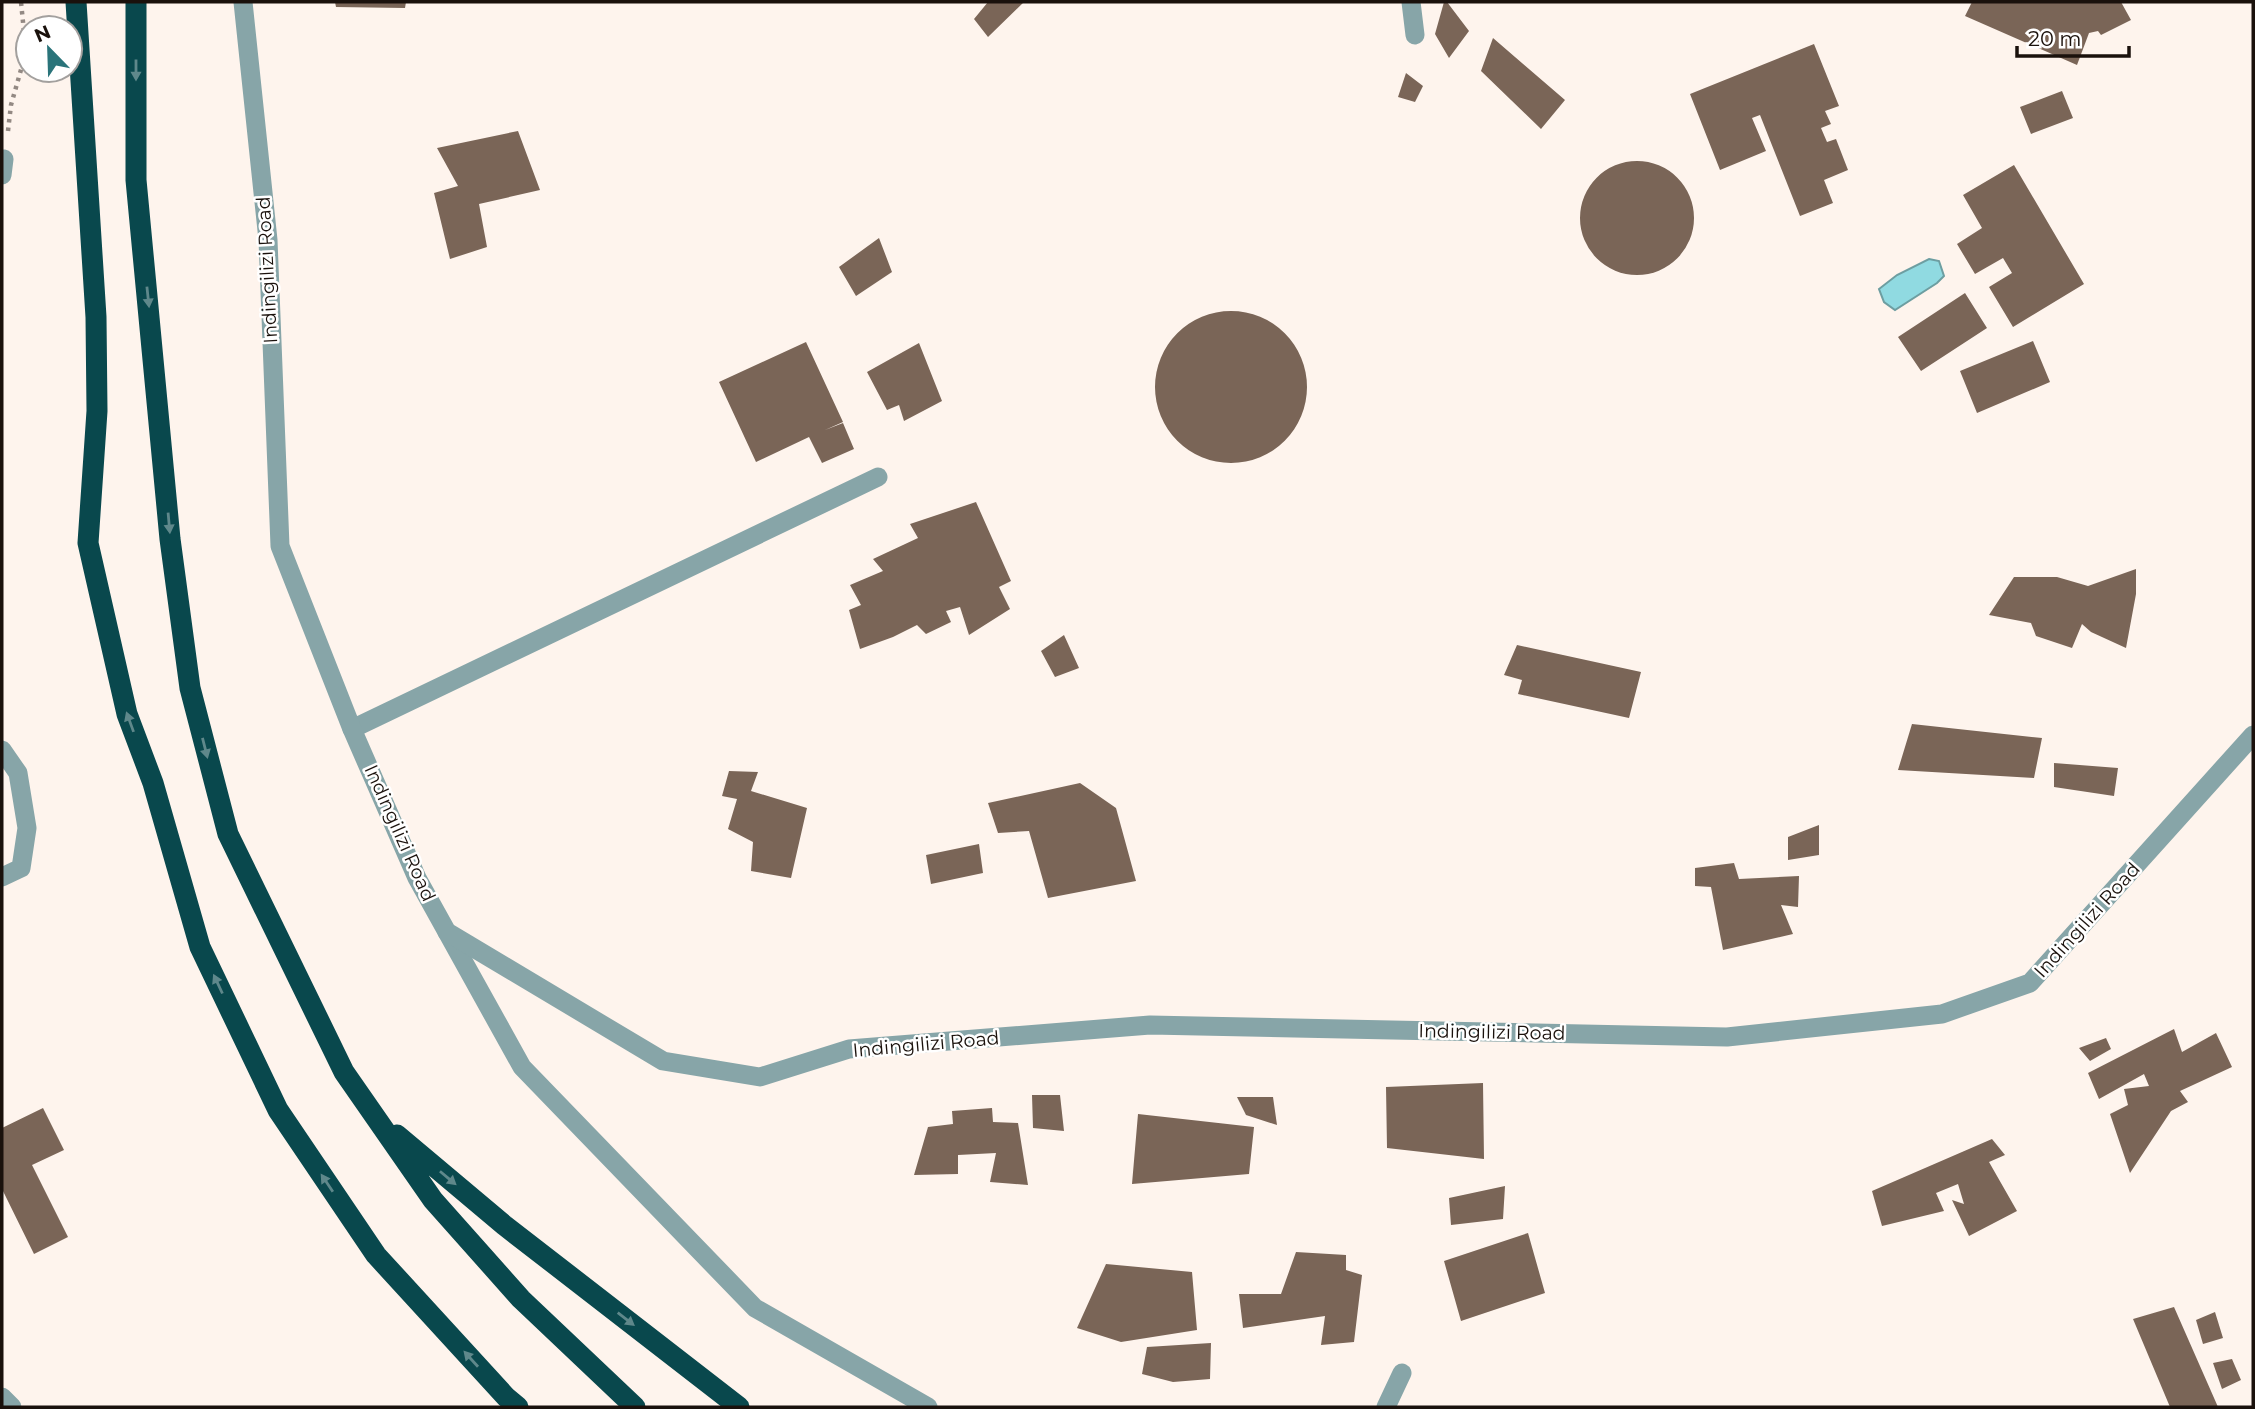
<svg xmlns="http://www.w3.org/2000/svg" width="2255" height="1409" viewBox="0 0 2255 1409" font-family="Montserrat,sans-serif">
  <rect width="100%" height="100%" fill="#fef4ed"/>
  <!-- water -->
  <path fill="#90dae1" stroke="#6d9ea1" stroke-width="2" d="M1929 259 1939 261 1944 276 1937 283 1895 310 1884 302 1879 289 1897 275Z"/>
  <!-- building -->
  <path fill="#7a6557" d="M335 2H406L405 8 336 7Z
    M988 2H1024L988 37 974 19Z
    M1444 2H1447L1469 31 1449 58 1435 34Z
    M1972 2H2121L2131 20 2101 35 2098 31 2089 33 2077 65 1965 16Z
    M1493 38 1565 100 1541 129 1481 71Z
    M1814 44 1839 106 1825 111 1831 124 1821 128 1827 142 1836 139 1848 170 1824 180 1833 203 1800 216 1760 115 1752 118 1766 151 1720 170 1690 94Z
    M1406 73 1423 86 1415 102 1398 97Z
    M2062 91 2073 118 2031 134 2020 107Z
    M518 131 540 190 479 204 487 247 450 259 434 193 458 186 437 148Z
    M1580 218a57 57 0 1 1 114 0a57 57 0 1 1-114 0Z
    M2014 165 2084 284 2013 327 1989 287 2012 273 2003 258 1975 274 1957 244 1982 228 1963 195Z
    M879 238 892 272 856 296 839 267Z
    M1965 293 1987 328 1921 371 1898 337Z
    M1155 387a76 76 0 1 1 152 0a76 76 0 1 1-152 0Z
    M2033 341 2050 382 1977 413 1960 371Z
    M806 342 843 422 825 430 843 423 854 449 822 463 809 437 756 462 719 382Z
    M919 343 942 401 904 421 899 405 887 410 867 372Z
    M976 502 1011 581 999 587 1010 609 969 635 960 607 946 611 951 622 926 634 917 625 893 637 860 649 849 610 861 605 850 585 883 571 873 559 918 538 910 524Z
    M2136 569V594L2126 648 2091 632 2082 624 2072 648 2036 636 2031 623 1989 615 2014 577H2057L2088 586Z
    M1064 635 1079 668 1055 677 1041 651Z
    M1517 645 1641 672 1629 718 1518 694 1522 680 1504 675Z
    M1912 724 2042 738 2034 778 1898 770Z
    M2054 763 2118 768 2114 796 2054 787Z
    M729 771 758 772 751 791 807 808 791 878 751 871 753 842 728 829 737 799 722 796Z
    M1080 783 1116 808 1136 881 1048 898 1029 831 998 833 988 803Z
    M1819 825V855L1788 860V837Z
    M979 844 983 873 931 884 926 855Z
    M1734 863 1739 879 1799 876 1798 907 1781 905 1793 934 1723 950 1711 887 1695 886V868Z
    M2174 1029 2182 1052 2216 1033 2232 1067 2180 1091 2188 1102 2171 1111 2130 1173 2110 1114 2128 1105 2124 1089 2149 1086 2144 1074 2099 1099 2088 1073Z
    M2106 1038 2111 1049 2090 1061 2079 1048Z
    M1483 1083 1484 1159 1387 1148 1386 1087Z
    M1032 1095H1060L1064 1131 1033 1128Z
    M1237 1097H1273L1277 1125 1246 1115Z
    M43 1108 64 1150 32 1165 68 1237 34 1254 2 1189V1128Z
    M992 1108 993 1122 1018 1123 1028 1185 990 1182 996 1153 958 1155V1174L914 1175 928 1127 953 1124 952 1111Z
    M1138 1114 1254 1127 1249 1174 1132 1184Z
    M1992 1139 2005 1155 1989 1162 2017 1211 1969 1236 1952 1200 1964 1204 1958 1184 1936 1193 1944 1211 1882 1226 1872 1191Z
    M1505 1186 1503 1219 1451 1225 1449 1198Z
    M1528 1233 1545 1293 1461 1321 1444 1261Z
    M1296 1252 1346 1255V1270L1362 1275 1354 1342 1321 1345 1325 1316 1243 1328 1239 1294H1281Z
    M1106 1264 1192 1272 1197 1330 1121 1342 1077 1328Z
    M2174 1307 2218 1407H2170L2133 1319Z
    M2215 1312 2223 1338 2203 1344 2196 1320Z
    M1211 1343 1210 1379 1173 1382 1142 1374 1147 1347Z
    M2232 1359 2241 1380 2222 1389 2213 1363Z"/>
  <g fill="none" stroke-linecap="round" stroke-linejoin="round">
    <!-- path -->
    <path stroke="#938983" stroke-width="4.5" stroke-dasharray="3.5 5" stroke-linecap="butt" d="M8 131 11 105 26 52 21 2"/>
    <!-- service -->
    <path stroke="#87a5a8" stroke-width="19" d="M352 729 878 477
      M447 932 522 1067 755 1308 928 1407
      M1386 1407 1402 1373"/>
    <!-- minor -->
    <path stroke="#87a5a8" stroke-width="19" d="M243 2 268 240 280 546 352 729 417 878 447 932 663 1061 760 1077 849 1049 1150 1025 1727 1037 1942 1014 2030 983 2253 735
      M1411 2 1415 35
      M2 175 4 159
      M2 750 18 773 27 828 21 868 2 877
      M2 1397 12 1407"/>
    <!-- motorway -->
    <path stroke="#09484d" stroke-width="21" d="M76 2 96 317 97 411 88 543 127 714 153 783 200 947 278 1110 376 1255 506 1397 518 1407
      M136 2V180L170 539 190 688 228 834 344 1072 433 1200 521 1299 635 1407
      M397 1135 504 1225 739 1407"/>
  </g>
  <!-- one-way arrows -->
  <defs><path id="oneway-solid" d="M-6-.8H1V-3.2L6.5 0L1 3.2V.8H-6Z" transform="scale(1.75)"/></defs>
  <g fill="#5f888b">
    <use href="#oneway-solid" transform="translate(136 70) rotate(90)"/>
    <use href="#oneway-solid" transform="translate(148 297) rotate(84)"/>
    <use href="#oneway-solid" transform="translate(169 523) rotate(85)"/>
    <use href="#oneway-solid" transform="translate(130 722) rotate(-110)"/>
    <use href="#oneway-solid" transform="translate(205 748) rotate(76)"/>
    <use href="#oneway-solid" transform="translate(218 984) rotate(-115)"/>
    <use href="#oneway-solid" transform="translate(448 1178) rotate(40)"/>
    <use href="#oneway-solid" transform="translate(327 1183) rotate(-124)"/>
    <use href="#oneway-solid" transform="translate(626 1319) rotate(38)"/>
    <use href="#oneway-solid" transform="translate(471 1359) rotate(-132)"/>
  </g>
  <g text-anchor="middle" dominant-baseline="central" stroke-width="5" stroke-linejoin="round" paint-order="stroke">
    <!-- street labels -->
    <g font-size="19" fill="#1a110c" stroke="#fff">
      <text transform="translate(267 270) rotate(-93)">Indingilizi Road</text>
      <text transform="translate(400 833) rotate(66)">Indingilizi Road</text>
      <text transform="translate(2087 920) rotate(-48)">Indingilizi Road</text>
      <text transform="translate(1492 1032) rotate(1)">Indingilizi Road</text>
      <text transform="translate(926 1044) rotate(-5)">Indingilizi Road</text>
    </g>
  </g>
  <!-- border -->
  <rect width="2255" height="1409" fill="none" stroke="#1a110c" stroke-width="7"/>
  <!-- north arrow -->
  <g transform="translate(49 49) rotate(337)"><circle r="33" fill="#ffffff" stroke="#a3a09e" stroke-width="2"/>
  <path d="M0-5L12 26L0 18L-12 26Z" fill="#2a747a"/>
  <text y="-10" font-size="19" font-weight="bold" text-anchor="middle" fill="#1a110c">N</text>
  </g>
  <!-- scale -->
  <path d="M2017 46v10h112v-10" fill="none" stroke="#1a110c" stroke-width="3.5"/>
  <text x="2028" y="46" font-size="21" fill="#1a110c" stroke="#ffffff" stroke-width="5" paint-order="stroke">20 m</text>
</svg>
